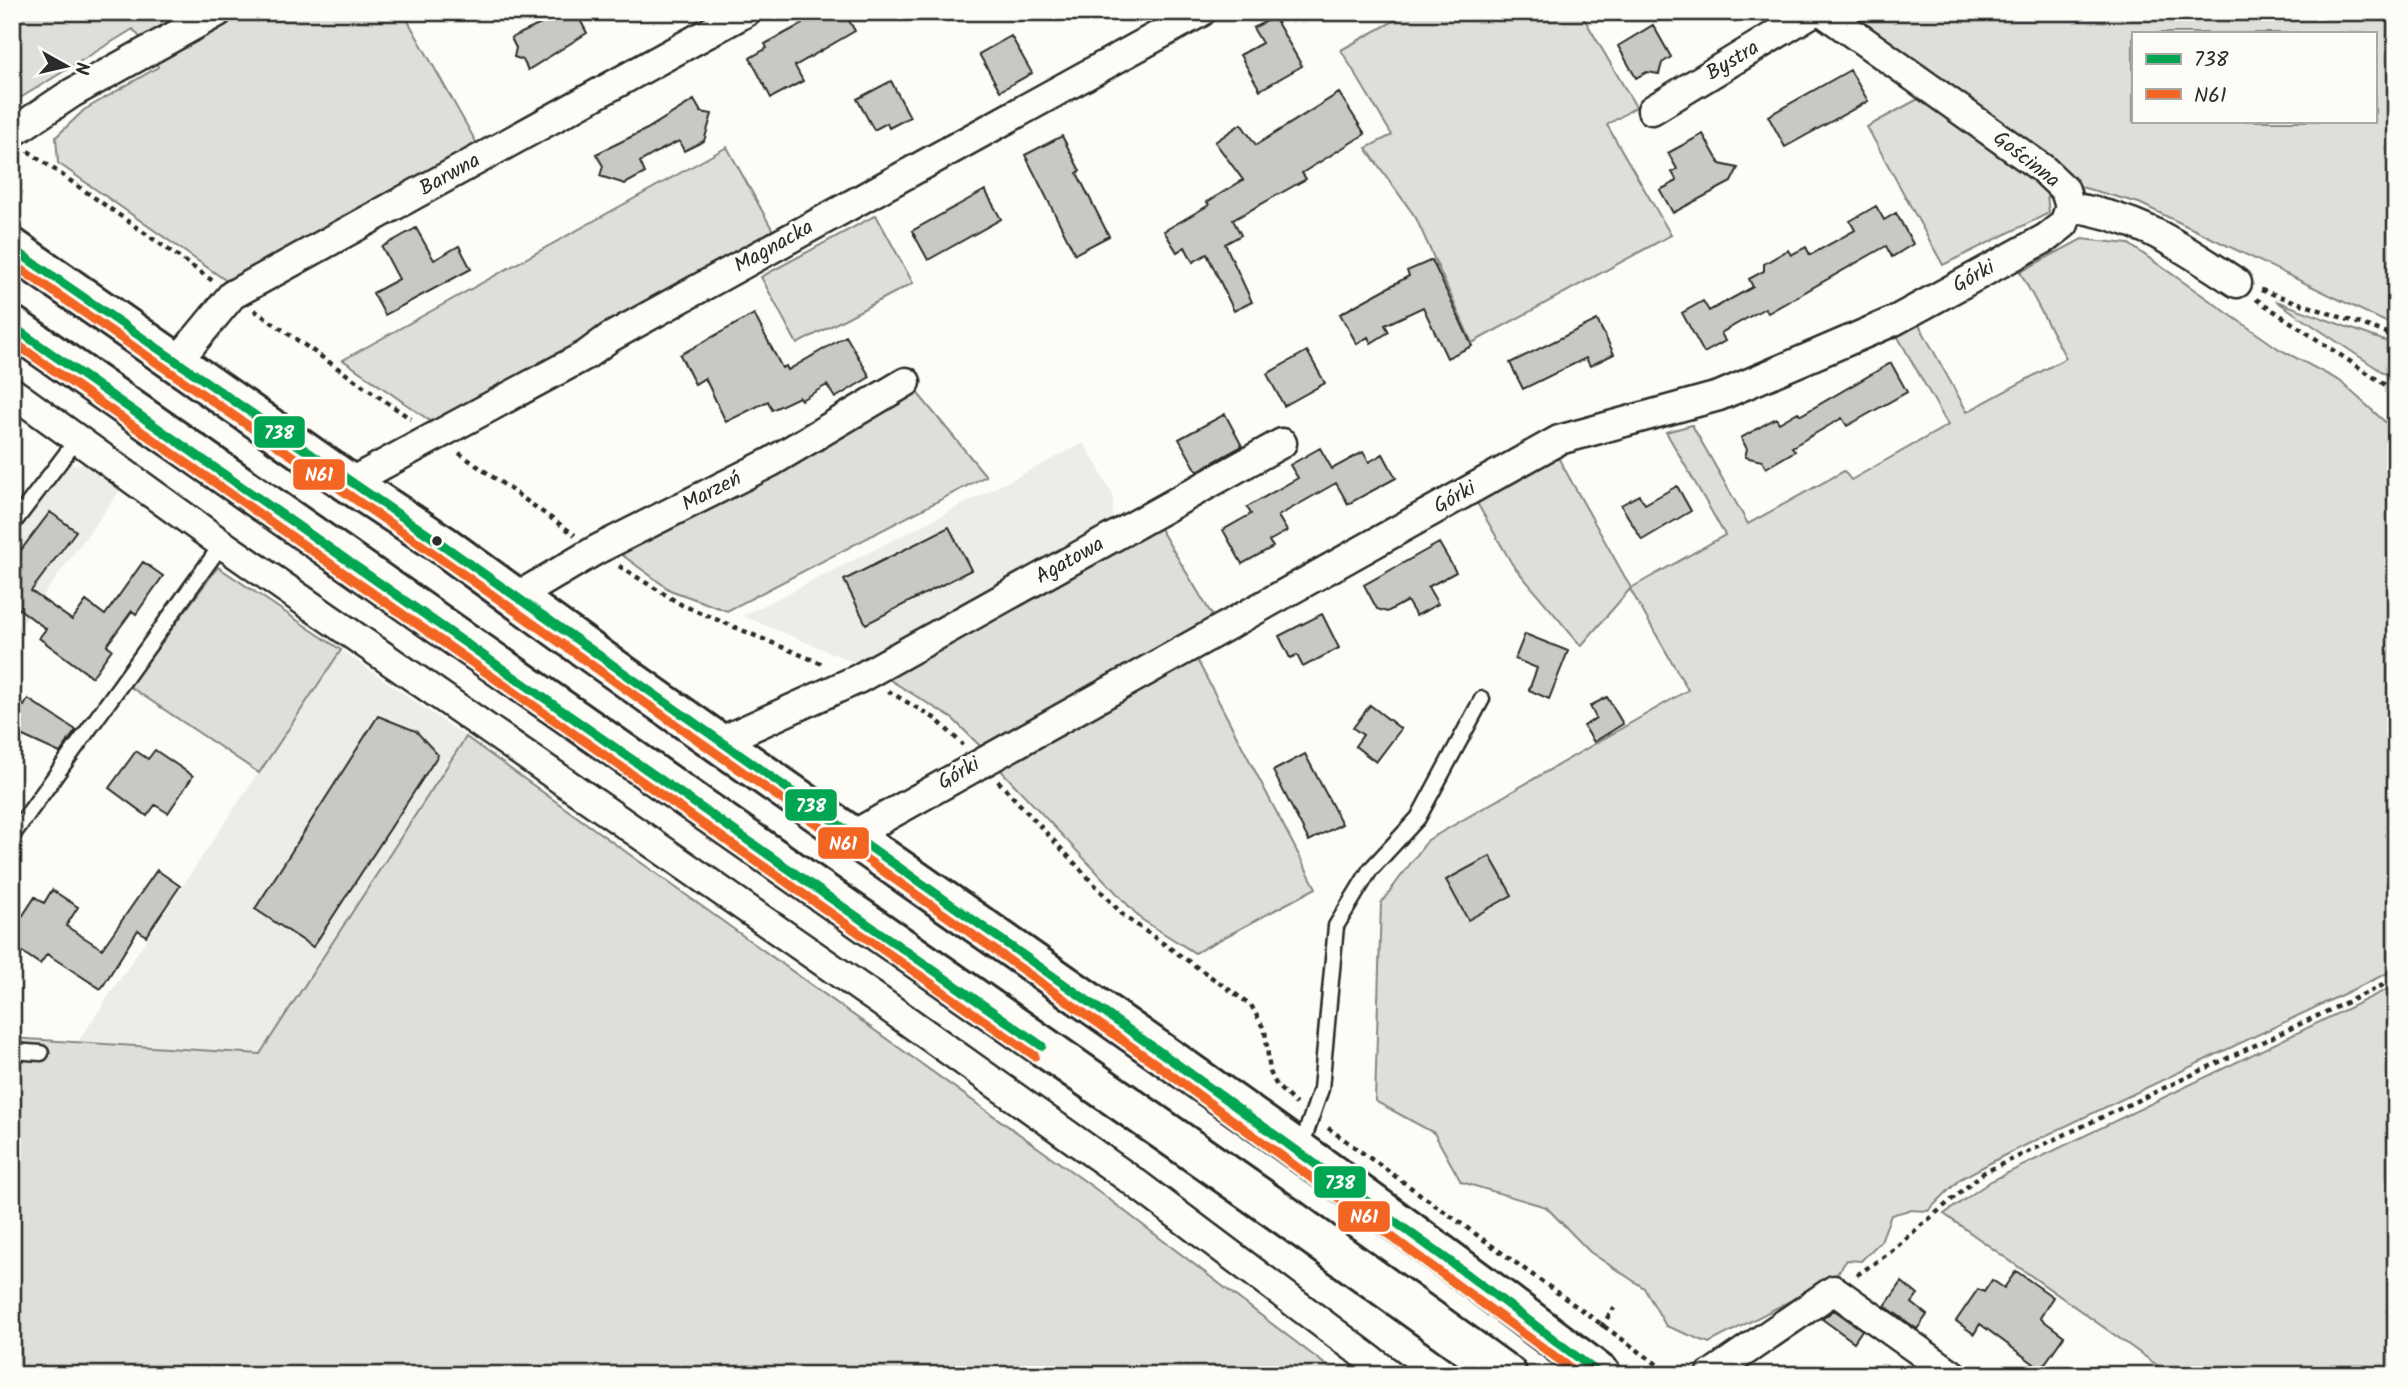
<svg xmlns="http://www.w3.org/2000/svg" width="2408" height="1387" viewBox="0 0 2408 1387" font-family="Kalam,sans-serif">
  <rect width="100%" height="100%" fill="#fdfcf7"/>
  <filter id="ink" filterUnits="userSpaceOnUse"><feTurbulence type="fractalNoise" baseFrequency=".0143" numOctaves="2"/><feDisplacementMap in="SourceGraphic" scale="14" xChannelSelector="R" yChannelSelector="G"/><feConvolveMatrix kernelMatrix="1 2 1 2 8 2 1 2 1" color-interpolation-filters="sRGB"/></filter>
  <g filter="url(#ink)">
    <!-- built -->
    <path fill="#edece8" d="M1084 443 1113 495 1112 530 863 666 743 616Z
      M82 464 121 489 12 638V540L68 465Z
      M341 650 466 737 260 1054 77 1043Z"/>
    <!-- green -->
    <path fill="#dfdeda" stroke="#858482" stroke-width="2" fill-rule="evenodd" d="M12 12H193L142 40 133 29 12 103Z
      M245 12H403L480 149 231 284 58 163 56 137 84 110 158 67 155 60Z
      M1410 12H1586L1582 15 1636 107 1607 125 1671 235 1472 343 1416 218 1366 148 1392 135 1341 50Z
      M1839 12H2396V327L2139 203 2081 187 1961 97ZM2133 33H2375V121H2133Z
      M1918 99 2046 187 2049 213 1943 265 1867 127Z
      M727 147 777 238 436 425 343 360Z
      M876 215 913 283 797 344 761 277Z
      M2082 239 2129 244 2279 349 2340 381 2396 432V969L2005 1155 1960 1179 1928 1211 1909 1210 1891 1215 1881 1241 1861 1261 1847 1260 1834 1278 1709 1343 1666 1326 1644 1288 1590 1252 1546 1207 1461 1182 1434 1133 1375 1101 1381 903 1428 840 1688 690 1630 589 1581 646 1512 564 1473 496 1555 452 1631 588 1725 535 1666 432 1692 425 1748 524 1844 471 1851 480 1948 425 1895 332 1917 321 1967 412 2066 358 2020 272Z
      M2276 301 2396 345V381Z
      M915 390 986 476 727 611 670 590 614 549Z
      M1156 522 1215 620 983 749 953 719 882 675Z
      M218 567 341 650 259 773 129 686Z
      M1193 652 1316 888 1195 953 1141 919 994 763Z
      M466 737 1093 1187 1339 1375H12V1038L260 1054Z
      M2396 985V1375H2171L1944 1214 1991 1181Z"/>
    <!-- building -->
    <path fill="#c9c8c4" stroke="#2b2b2b" stroke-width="2" d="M566 12H576L587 33 528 70 523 60 514 57 516 48 511 38Z
      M813 12H844L855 31 795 66 803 81 771 98 750 58 767 48 765 44 802 24 800 20Z
      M1274 17 1302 66 1260 90 1240 55 1262 43 1253 28Z
      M1653 25 1671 57 1662 63 1659 74 1647 72 1636 78 1618 46Z
      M1011 36 1032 73 1000 91 979 54Z
      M1850 70 1868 101 1785 147 1768 116Z
      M891 81 910 117 889 128 887 123 874 130 857 99Z
      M1339 93 1365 134 1302 173 1306 179 1233 220 1241 235 1225 244 1252 302 1234 311 1207 254 1193 262 1185 247 1177 252 1164 231 1209 205 1207 202 1243 180 1215 142 1241 124 1256 145Z
      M694 100 701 112 712 114 704 141 684 151 679 141 659 151 640 162 645 173 625 184 600 176 603 166 596 154 647 129Z
      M1703 134 1720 164 1738 168 1731 182 1673 213 1660 190 1677 181 1672 172 1677 169 1668 153Z
      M1062 136 1080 171 1077 173 1109 236 1075 254 1025 155Z
      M985 190 1001 219 928 260 912 231Z
      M1876 206 1884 220 1896 213 1913 244 1892 257 1886 246 1768 313 1765 308 1721 333 1725 341 1704 353 1682 313 1703 301 1709 311 1753 287 1749 279 1764 271V264L1788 250 1791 255 1806 247 1810 255 1855 230 1850 221Z
      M416 228 434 260 459 246 471 269 385 315 373 293 399 279 382 247Z
      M1432 260 1472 346 1447 358 1423 307 1385 325 1389 332 1371 343 1368 337 1357 344 1340 314 1409 276 1407 271Z
      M754 314 782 368 786 366 788 370 846 336 870 377 835 398 827 385 801 400 799 397 772 410 768 401 726 422 705 378 695 384 680 355Z
      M1597 320 1614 354 1590 366 1586 358 1523 389 1510 363Z
      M1307 351 1325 383 1284 406 1267 374Z
      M1891 363 1907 392 1847 426 1842 418 1792 447 1795 451 1766 468 1762 461 1745 457 1747 449 1741 438 1776 418 1779 423 1798 412 1801 415Z
      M1225 414 1242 446 1197 471 1179 439Z
      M1320 448 1332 469 1363 452 1369 462 1383 454 1396 478 1348 504 1336 483 1278 516 1287 531 1269 541 1273 547 1242 564 1223 530 1251 514 1247 507 1298 478 1290 465Z
      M1677 486 1691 511 1642 540 1621 505 1639 495 1645 504Z
      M50 512 76 531 31 591 72 620 86 601 105 615 143 562 163 576 136 614 132 611 107 645 112 649 92 677 39 638 46 629 18 608 12 617V562Z
      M949 527 971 570 866 624 844 580Z
      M1439 543 1456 572 1428 587 1438 604 1416 616 1407 601 1387 612 1377 609 1364 585Z
      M1322 614 1339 648 1303 667 1297 655 1290 658 1279 636Z
      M1525 634 1568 651 1549 699 1529 690 1537 668 1515 659Z
      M1607 697 1623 724 1594 742 1584 726 1596 718 1590 706Z
      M12 699 24 706 28 699 76 730 60 753 12 731Z
      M1370 705 1401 729 1376 762 1355 746 1363 735 1353 728Z
      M378 716 416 731 438 755 313 947 255 909Z
      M155 750 193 776 168 813 155 805 147 816 109 788 136 751 148 759Z
      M1305 754 1342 824 1309 841 1273 771Z
      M1490 856 1512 895 1468 920 1446 880Z
      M157 870 180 886 146 936 138 930 101 989 47 954 40 964 12 945V932L35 897 44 903 52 890 78 907 66 926 102 949Z
      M2016 1271 2053 1297 2040 1318 2064 1336 2041 1369 1980 1324 1974 1334 1956 1321 1978 1289 1984 1292 1992 1280 2004 1288Z
      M1902 1282 1918 1295 1912 1303 1927 1315 1917 1329 1885 1306Z
      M1834 1310 1862 1330 1854 1342 1822 1319Z"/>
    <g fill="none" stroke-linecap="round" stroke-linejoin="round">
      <!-- service casing -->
      <g stroke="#2b2b2b" stroke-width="19">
        <path id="service" d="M12 525 78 438
          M12 836 222 544
          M12 1051 41 1053
          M1300 1150 1321 1089 1336 926 1370 870 1418 818 1482 699"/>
      </g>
      <!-- minor casing -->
      <g stroke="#2b2b2b" stroke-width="33">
        <path id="minor" d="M1823 12 2043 169 2065 190 2070 207C2140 217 2178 245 2237 283
          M1652 110 1813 12
          M12 133 72 93 218 12
          M176 363 232 295 746 12
          M12 392 222 544 881 1002 1138 1185 1391 1375
          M349 483 586 355 609 338 1201 12
          M515 598 596 550 771 462 906 382
          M719 742 858 679 1282 443
          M853 835 1559 440 1719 396 1894 321 2046 238 2064 224 2070 207
          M1710 1375 1834 1290 1953 1375"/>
      </g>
      <!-- secondary casing -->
      <g stroke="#2b2b2b" stroke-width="44">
        <path id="secondary" d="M12 248 349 483 443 545C825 826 1225 1085 1601 1375
          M12 326 1283 1214 1507 1375"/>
      </g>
      <!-- path -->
      <path stroke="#2b2b2b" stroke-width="4.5" stroke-dasharray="5 5" stroke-linecap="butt" d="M28 151 213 281
        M2261 290 2396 336
        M2256 299 2396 392
        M254 310 411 419
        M459 453 575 535
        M619 566 682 605 825 665
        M888 691 936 719 963 745
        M998 781 1124 916 1251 1005 1265 1031 1270 1072 1277 1086 1296 1104
        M1328 1128 1672 1375
        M1857 1275 1889 1253 1983 1173 2396 979
        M1601 1327 1614 1308"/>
      <!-- service -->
      <use href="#service" stroke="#fdfcf7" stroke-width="14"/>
      <!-- minor -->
      <use href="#minor" stroke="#fdfcf7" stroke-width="28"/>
      <!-- secondary -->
      <use href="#secondary" stroke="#fdfcf7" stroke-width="38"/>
      <!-- bus-1 casing -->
      <g stroke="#fdfcf7" stroke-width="14">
        <path id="bus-1" d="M12 248 443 545 1170 1059 1459 1268 1601 1375
          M12 326 1042 1046"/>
      </g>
      <!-- bus-2 casing -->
      <g stroke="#fdfcf7" stroke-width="14">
        <path id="bus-2" d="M12 263 436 555 1163 1069 1580 1375
          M12 341 1035 1056"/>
      </g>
      <!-- bus-1 -->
      <use href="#bus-1" stroke="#00a651" stroke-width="9"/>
      <!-- bus-2 -->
      <use href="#bus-2" stroke="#f26522" stroke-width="9"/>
    </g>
  </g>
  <!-- markers -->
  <circle fill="#2b2b2b" stroke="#fdfcf7" stroke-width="2.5" cx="437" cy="541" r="6"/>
  <g text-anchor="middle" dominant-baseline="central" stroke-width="6" stroke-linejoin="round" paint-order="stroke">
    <!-- street labels -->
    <g font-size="21" fill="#2b2b2b" stroke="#fdfcf7">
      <text transform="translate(1733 61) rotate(-31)">Bystra</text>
      <text transform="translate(2026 160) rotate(38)">Gościnna</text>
      <text transform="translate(450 175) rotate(-29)">Barwna</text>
      <text transform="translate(774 247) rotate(-29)">Magnacka</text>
      <text transform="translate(1974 277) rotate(-29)">Górki</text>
      <text transform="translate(712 492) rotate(-27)">Marzeń</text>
      <text transform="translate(1455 498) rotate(-29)">Górki</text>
      <text transform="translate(1070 561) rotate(-29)">Agatowa</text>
      <text transform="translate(959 774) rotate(-30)">Górki</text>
    </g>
  </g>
  <g stroke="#fdfcf7" stroke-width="2.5">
    <rect x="253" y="415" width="53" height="34" rx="7" fill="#00a651"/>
    <rect x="292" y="458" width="54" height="33" rx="7" fill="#f26522"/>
    <rect x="784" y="788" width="54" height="34" rx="7" fill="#00a651"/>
    <rect x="817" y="826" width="53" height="34" rx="7" fill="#f26522"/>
    <rect x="1313" y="1165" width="54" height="34" rx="7" fill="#00a651"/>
    <rect x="1337" y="1200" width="54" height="33" rx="7" fill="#f26522"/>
  </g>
  <g font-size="19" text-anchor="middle" font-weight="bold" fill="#fff">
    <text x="279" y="439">738</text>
    <text x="319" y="481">N61</text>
    <text x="811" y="812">738</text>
    <text x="843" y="850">N61</text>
    <text x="1340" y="1189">738</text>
    <text x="1364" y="1223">N61</text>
  </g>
  <!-- margin -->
  <rect width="2408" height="1387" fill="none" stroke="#fdfcf7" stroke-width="42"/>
  <rect x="21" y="21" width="2366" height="1345" fill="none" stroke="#2b2b2b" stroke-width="2.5" filter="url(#ink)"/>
  <!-- legend -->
  <rect x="2132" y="32" width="245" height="91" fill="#fdfcf7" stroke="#a9a8a5" stroke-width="2"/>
  <rect x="2146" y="54" width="35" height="10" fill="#00a651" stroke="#a9a8a5" stroke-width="2"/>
  <text x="2194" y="66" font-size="21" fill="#2b2b2b">738</text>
  <rect x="2146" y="89" width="35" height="10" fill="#f26522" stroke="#a9a8a5" stroke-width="2"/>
  <text x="2194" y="102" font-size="21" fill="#2b2b2b">N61</text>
  <!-- north arrow -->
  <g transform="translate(66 66) rotate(98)" stroke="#fdfcf7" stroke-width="5" paint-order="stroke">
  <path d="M0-5L12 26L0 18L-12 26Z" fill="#2b2b2b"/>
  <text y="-10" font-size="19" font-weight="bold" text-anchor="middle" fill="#2b2b2b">N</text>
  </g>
</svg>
